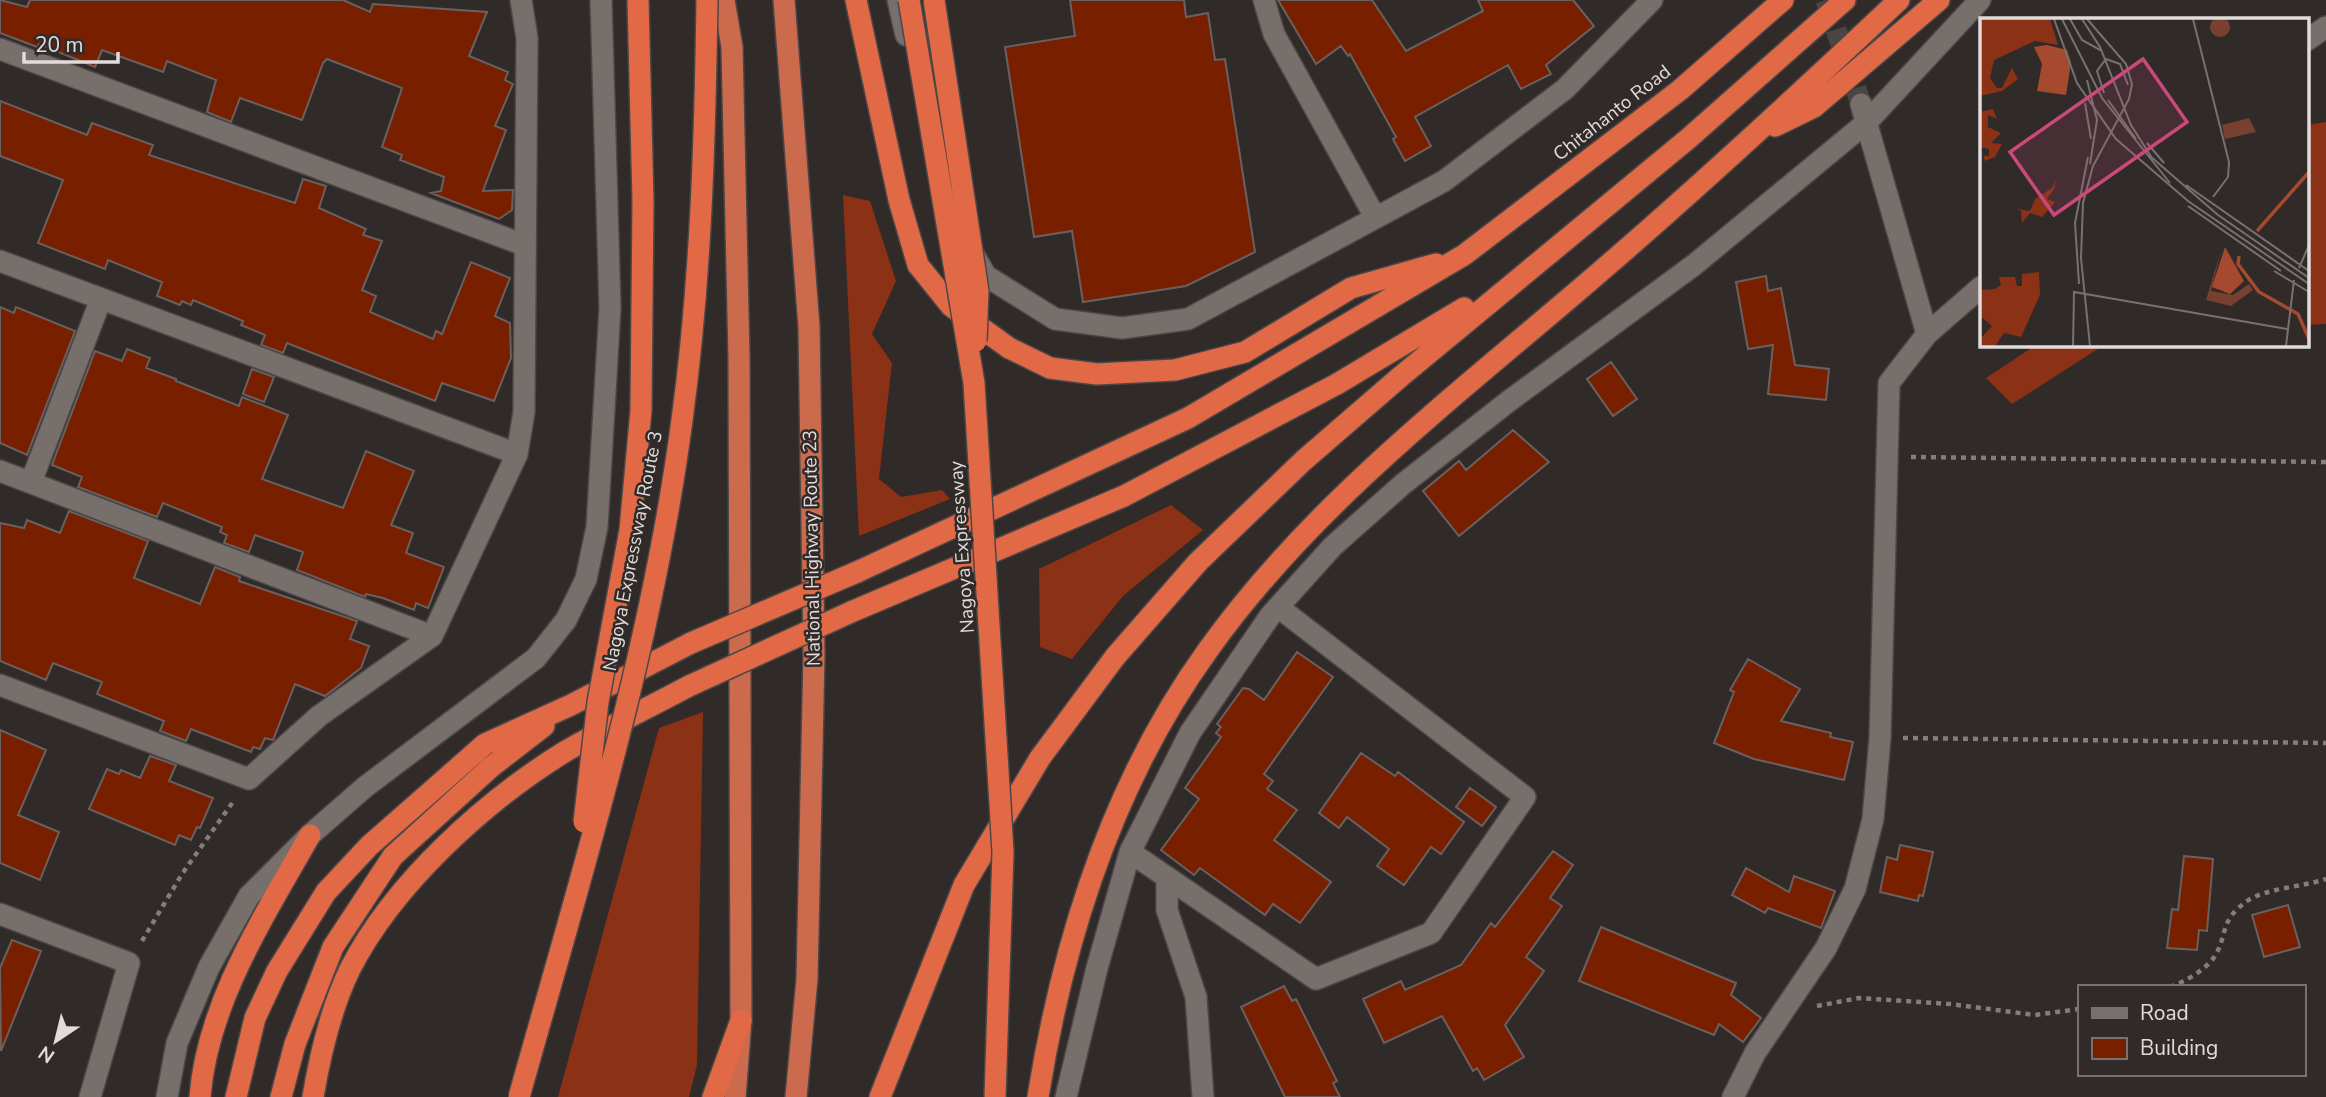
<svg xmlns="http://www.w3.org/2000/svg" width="2326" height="1097" viewBox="0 0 2326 1097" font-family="'Nunito Sans',sans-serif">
  <rect width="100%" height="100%" fill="#302a28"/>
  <!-- forest -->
  <path fill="#8b3115" d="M2326 122V324L2307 325V125Z
    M843 195 870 201 896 281 872 334 892 363 879 479 901 497 942 490 950 499 859 536Z
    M2036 345H2104L2012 404 1986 378Z
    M1171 505 1203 530 1123 596 1072 659 1040 647 1039 569Z
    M703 712 697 1065 689 1097H558L659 728Z"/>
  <!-- building -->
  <path fill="#781f00" stroke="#69615f" stroke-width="2" d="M0 0 27 7 30 0H343L370 12 373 4 487 12 469 56 508 72 505 80 513 84 495 126 506 130 483 191 513 190 512 210 499 219 431 193 441 191 444 177 400 160 402 155 382 147 402 88 327 59 323 63 302 120 240 98 231 122 207 112 216 80 167 61 163 72 102 50 95 67 39 44 37 47 0 33Z
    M1070 0H1184L1186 17 1208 13 1215 60 1225 59 1255 252 1186 286 1083 302 1072 231 1034 237 1005 47 1075 36Z
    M1278 0H1372L1406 51 1483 11 1478 0H1573L1594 26 1546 65 1551 74 1521 89 1508 65 1415 117 1431 146 1405 161 1393 139 1396 137 1350 54 1348 56 1341 46 1316 64Z
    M0 101 87 135 92 123 153 145 149 155 295 203 303 179 326 186 319 208 366 229 363 235 382 241 362 290 376 296 370 312 433 339 436 331 442 334 471 262 510 278 495 316 510 323 511 358 494 401 442 383 435 401 287 343 283 353 261 345 265 335 241 325 243 321 193 300 191 305 182 301 180 305 157 296 162 282 108 260 105 269 38 243 63 180 0 156Z
    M1766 276 1768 291 1781 288 1795 365 1829 369 1826 400 1768 394 1773 345 1748 349 1736 282Z
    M0 307 14 313 16 307 75 331 27 455 0 443Z
    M127 349 150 358 146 368 176 379V381L239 406 242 397 288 415 262 479 343 508 366 451 414 471 391 525 413 533 406 553 444 567 428 608 416 603 414 610 383 598 366 594 365 597 297 570 303 552 255 535 249 552 224 543 227 535 220 532 222 527 163 503 157 517 78 487 82 477 52 465 95 351 122 361Z
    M1611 362 1637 399 1613 416 1587 379Z
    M252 369 274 377 264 402 243 394Z
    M1513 430 1549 462 1459 536 1423 491 1459 461 1466 470Z
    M69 511 148 541 134 578 200 604 215 567 240 577 239 581 357 621 350 639 369 646 361 668 325 696 295 684 273 740 265 738 260 749 253 747 251 752 191 729 186 741 160 731 164 721 97 694 102 682 53 663 46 680 0 661V523L24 528 27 520 60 533Z
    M1297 652 1333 677 1264 774 1273 781 1267 789 1297 810 1274 840 1331 882 1300 923 1273 904 1265 915 1200 868 1194 875 1161 850 1199 799 1185 788 1221 737 1216 733 1221 727 1217 724 1243 688 1249 689 1264 700Z
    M1748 659 1800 689 1781 721 1831 733 1830 737 1853 742 1844 780 1754 759 1714 743 1734 692 1730 690Z
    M0 730 46 750 18 815 59 832 40 880 0 863Z
    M1361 753 1395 776 1398 772 1464 822 1441 854 1431 847 1404 885 1377 866 1389 849 1347 817 1339 828 1319 813Z
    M150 756 176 765 169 781 213 798 200 828 197 827 191 840 179 835 175 845 89 809 107 769 119 774 121 770 140 778Z
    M1470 788 1496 807 1482 826 1456 807Z
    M1900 845 1933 852 1923 896 1919 895 1918 901 1880 892 1887 857 1897 860Z
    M1553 851 1573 865 1550 898 1562 906 1526 957 1544 971 1505 1025 1524 1057 1484 1080 1477 1068 1473 1071 1442 1016 1384 1043 1363 999 1401 981 1405 990 1461 965 1491 923 1495 927Z
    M2184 856 2213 859 2207 931 2199 930 2197 950 2167 948 2172 909 2178 910Z
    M1746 868 1789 892 1794 876 1835 891 1821 928 1768 908 1765 913 1732 895Z
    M2288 905 2300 947 2264 957 2252 915Z
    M1601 927 1736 983 1731 995 1761 1018 1743 1042 1719 1024 1714 1035 1579 981Z
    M12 940 41 951 1 1051 0 968Z
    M1284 986 1292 1001 1296 999 1337 1081 1333 1083 1340 1097H1285L1241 1007Z"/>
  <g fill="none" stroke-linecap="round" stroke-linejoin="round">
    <!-- minor-tunnel -->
    <path stroke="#4b4543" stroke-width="21" stroke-dasharray="21 10" stroke-linecap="butt" d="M1826 0 1861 104"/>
    <!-- minor casing -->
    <g stroke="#4c4746" stroke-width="24">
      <path id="minor" d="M898 0 906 35
        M1264 0 1274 34 1375 217
        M2307 40 2326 27
        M0 49 524 245
        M1861 104 1927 334
        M972 252 986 276 1055 319 1122 328 1188 319 1444 181 1565 89 1652 0
        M0 261 517 454
        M0 471 432 636
        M31 482 101 299
        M0 685 249 779 319 716 432 636 517 454 524 412 527 38 521 0
        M1130 852 1316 979 1431 933 1525 797 1278 607
        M1167 878V910L1196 997 1203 1097
        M0 914 129 963 90 1097
        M167 1097 177 1043 209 967 249 896 310 835 365 787 536 658 566 620 586 579 597 527 610 308 601 0
        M1066 1097 1097 968 1130 852 1190 733 1270 616 1333 546 1403 484 1509 401 1694 265 1867 122 1980 0
        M1733 1097 1755 1053 1826 948 1855 889 1873 819 1880 738 1889 383 1927 334 1981 287"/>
    </g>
    <!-- trunk casing -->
    <g stroke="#4c4746" stroke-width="24">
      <path id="trunk" d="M724 0 732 47 739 358 741 1020 735 1097
        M784 0 809 327 814 655 807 979 796 1097"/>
    </g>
    <!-- motorway casing -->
    <g stroke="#4c4746" stroke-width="24">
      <path id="motorway" d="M856 0 899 200 918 265 951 306 1009 348 1050 368 1097 374 1175 370 1245 352 1351 288 1436 264
        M1775 126 1814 107 1939 0
        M857 572 1188 418 1464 255 1680 90 1783 0
        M851 612 1124 496 1337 384 1464 308
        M200 1097C207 1003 265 915 310 835
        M236 1097 255 1018 277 971 326 892 369 846 485 744 571 705 691 643
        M281 1097 295 1044 333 947 393 856 491 767 544 726
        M313 1097C320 1055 331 1008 350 969 394 883 485 801 566 751 606 728 648 708 689 686
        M713 1097 741 1020
        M880 1097 964 885 1040 758 1115 657 1198 562 1303 461 1400 377 1689 138 1845 0
        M1038 1097C1063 940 1114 780 1208 650 1307 511 1444 405 1573 295 1685 200 1792 101 1899 0"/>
    </g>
    <!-- path -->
    <path stroke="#837d7c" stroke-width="4.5" stroke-dasharray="5 5" stroke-linecap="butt" d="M1911 457 2326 462
      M1903 738 2326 743
      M142 941 182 874 235 799
      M2170 987C2184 982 2206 970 2215 956 2228 934 2219 921 2247 901 2266 888 2303 887 2326 879
      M1817 1006 1859 998 1950 1004 2035 1015 2079 1009"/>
    <!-- minor -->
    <use href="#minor" stroke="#766f6c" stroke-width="21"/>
    <!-- trunk -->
    <use href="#trunk" stroke="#cc6a4e" stroke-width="21"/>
    <!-- motorway -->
    <use href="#motorway" stroke="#e26946" stroke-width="21"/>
    <!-- motorway-bridge casing -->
    <g stroke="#4c4746" stroke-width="24" stroke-linecap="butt">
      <path id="motorway-bridge" d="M909 0 974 383 1003 852 995 1097
        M934 0 978 291 976 341
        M691 643 857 572
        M689 686 851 612
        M584 822 598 702 630 530 641 410 643 201 638 0
        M519 1097C581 876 652 648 682 420 701 281 705 141 707 0"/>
    </g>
    <!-- motorway-bridge -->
    <use href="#motorway-bridge" stroke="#e26946" stroke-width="21"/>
  </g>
  <g text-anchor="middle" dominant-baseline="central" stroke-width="5" stroke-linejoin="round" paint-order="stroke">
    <!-- street labels -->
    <g font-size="19" fill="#e1dcdb" stroke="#302a28">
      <text transform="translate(1612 113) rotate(-38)">Chitahanto Road</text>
      <text transform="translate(962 547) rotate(-94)">Nagoya Expressway</text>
      <text transform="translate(812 548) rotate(-91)">National Highway Route 23</text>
      <text transform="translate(633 551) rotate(-79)">Nagoya Expressway Route 3</text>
    </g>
  </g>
  <!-- overview -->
  <g transform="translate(1980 18)">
    <rect width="329" height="329" fill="#302a28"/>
    <path d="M230 9a10 10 0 1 1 20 0a10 10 0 1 1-20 0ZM269 100 276 114 245 121 242 107ZM241 233 231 273 253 277 269 266 273 272 251 288 226 282Z" fill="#774030"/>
    <path d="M0 1H70L78 27 55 23 14 42 10 60 17 70H22L32 50 38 61 22 73 0 78ZM13 91 17 101 8 97V109L21 115 11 125 22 126 15 139 5 143 3 138H9V131L0 129V94ZM76 161 74 171 67 181 75 184 62 199 50 195 42 205 41 193 36 191 50 193 55 181 72 170ZM59 254 60 277 41 319 24 315 15 328H2L0 321 12 308 0 298V272L15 271 21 267 19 259H35L37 268H42V256Z" fill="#8b3115"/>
    <path d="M67 27 87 32 91 45 86 77 57 73 62 46 54 29ZM245 229 264 263 250 276 232 269Z" fill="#a64a2f"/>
    <path fill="none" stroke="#a64a2f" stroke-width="3.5" d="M277 213 329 154M259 238 258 246 279 274 318 296 329 321"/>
    <path fill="none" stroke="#777170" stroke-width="2" d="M74 1 97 65 136 121 208 183 329 266M82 1 122 80 190 165M90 1 102 22 122 33M102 1 120 29 151 107 172 140M107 1 146 46 152 66 149 81 113 148 103 185 101 240 110 328M213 1 249 144 248 159 233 179M107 62 117 102 110 146M124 75 117 53 126 41 140 46 148 67M128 82 156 121M105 85 111 121M167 125 184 145M170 138 238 197 329 260M206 167 329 253M208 188 301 253M319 250 329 227M294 253 329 274M99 266 95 205 108 139M93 328 94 274 307 311M306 328 314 262"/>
    <path fill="#ca497b" fill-opacity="0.15" stroke="#ca497b" stroke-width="3.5" d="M163 41 207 104 74 197 30 134Z"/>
    <rect width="329" height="329" fill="none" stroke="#e1dcdb" stroke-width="3.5"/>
  </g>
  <!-- legend -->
  <rect x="2078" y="985" width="228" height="91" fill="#302a28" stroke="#777170" stroke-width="2"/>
  <rect x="2092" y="1008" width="35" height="10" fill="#766f6c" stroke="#777170" stroke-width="2"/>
  <text x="2140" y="1020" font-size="21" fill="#e1dcdb">Road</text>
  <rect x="2092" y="1038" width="35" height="21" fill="#781f00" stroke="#777170" stroke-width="2"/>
  <text x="2140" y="1055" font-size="21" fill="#e1dcdb">Building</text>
  <!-- north arrow -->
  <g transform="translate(56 1041) rotate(215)" stroke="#302a28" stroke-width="5" paint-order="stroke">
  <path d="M0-5L12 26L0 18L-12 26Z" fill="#e1dcdb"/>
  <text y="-10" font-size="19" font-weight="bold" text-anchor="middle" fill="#e1dcdb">N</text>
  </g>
  <!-- scale -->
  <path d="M24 52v10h94v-10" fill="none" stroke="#e1dcdb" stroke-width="3.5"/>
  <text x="35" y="52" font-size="21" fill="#e1dcdb" stroke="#302a28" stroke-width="5" paint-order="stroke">20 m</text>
</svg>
